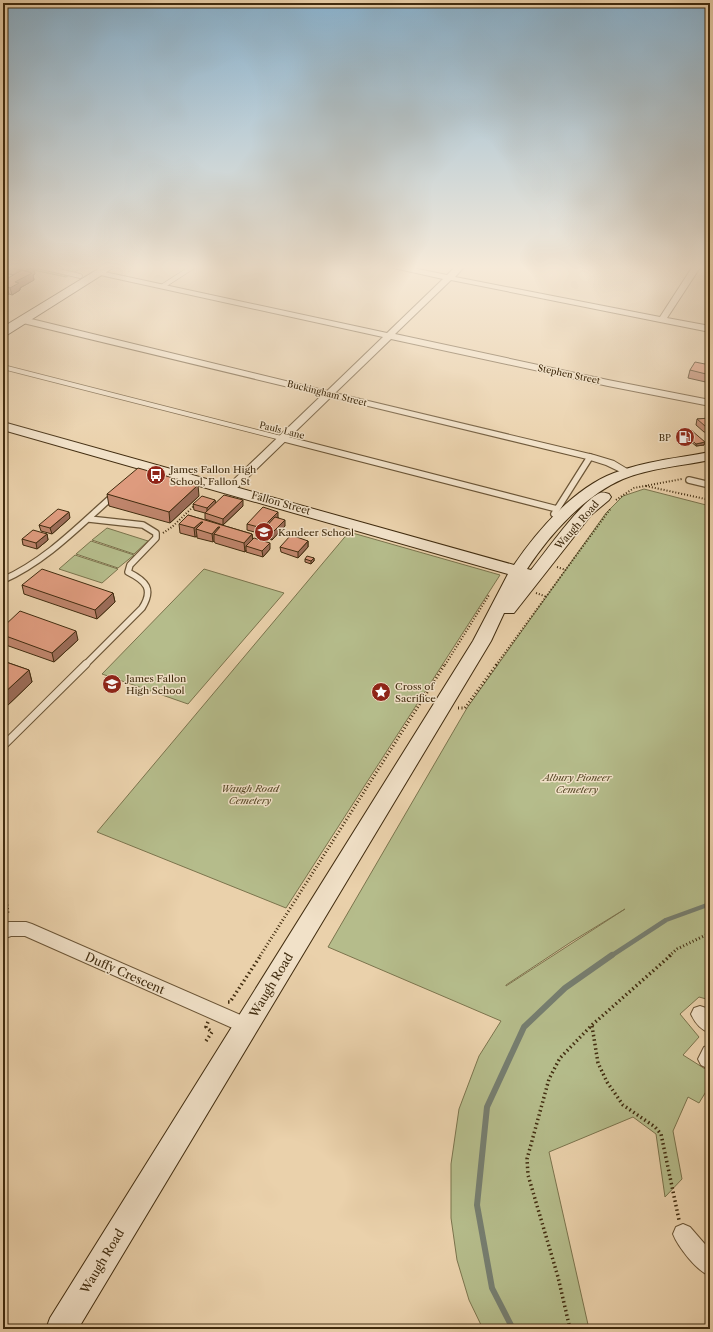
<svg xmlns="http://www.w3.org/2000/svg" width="713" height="1332" viewBox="0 0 713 1332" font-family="'Libre Caslon Text',serif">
  <rect width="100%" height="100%" fill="#ead1ab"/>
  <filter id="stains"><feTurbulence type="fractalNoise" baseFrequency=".005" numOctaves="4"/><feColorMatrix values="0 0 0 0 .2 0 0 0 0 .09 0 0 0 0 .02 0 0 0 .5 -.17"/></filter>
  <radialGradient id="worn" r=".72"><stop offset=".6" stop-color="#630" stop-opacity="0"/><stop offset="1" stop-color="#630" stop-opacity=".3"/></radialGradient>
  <!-- green -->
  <path fill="#b5bc8b" stroke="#7b744d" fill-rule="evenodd" d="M14 266H85L66 277Z
    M644 489 710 506V1000L699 997 680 1014 699 1037 683 1055 710 1072V1085L699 1103 688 1097 673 1131 682 1179 665 1197 656 1134 633 1117 549 1152 589 1329H483L469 1300 457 1260 451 1218V1164L459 1109 479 1056 501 1021 328 947 467 708 606 513 623 496ZM625 909 506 986V985L571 942Z
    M107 528 148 541 134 554 92 540Z
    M349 532 500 575 286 908 97 832Z
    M91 541 134 555 118 568 76 554Z
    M75 555 118 569 102 583 59 569Z
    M204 569 284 593 188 704 102 674Z"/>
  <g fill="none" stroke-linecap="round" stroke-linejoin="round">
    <!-- stream-far1 -->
    <path stroke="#767e70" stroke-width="4.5" d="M611 956 666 920 710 904"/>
    <!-- stream -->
    <path stroke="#767e70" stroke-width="6" d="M513 1329 492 1288 477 1205 487 1107 524 1027 565 988 612 955"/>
    <!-- lane-far2 casing -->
    <g stroke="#6b5536" stroke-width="5.5">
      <path id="lane-far2" d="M37 266 80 276
        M163 286 194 266
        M3 367 289 440"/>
    </g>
    <!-- lane-far1 casing -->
    <g stroke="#6b5536" stroke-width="8">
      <path id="lane-far1" d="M285 439 557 509
        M689 480 710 485
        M560 518 554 514 590 457
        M3 580C46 561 79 526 114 495
        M85 665 142 608C154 589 146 581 128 572L130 565 156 538V533L143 525 89 519"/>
    </g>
    <!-- lane casing -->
    <g stroke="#6b5536" stroke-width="9">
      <path id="lane" d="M3 746 86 664"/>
    </g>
    <!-- street casing -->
    <g stroke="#6b5536" stroke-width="2">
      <path id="street" d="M385 266H403L447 275 456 266H465L455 277 660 317 693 266H701L667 318 710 326V332L451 280 395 334 608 380 710 400V406L608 386 391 339 335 393 594 455 614 461 634 473 629 476 606 465 587 459 331 397 234 491 230 492 225 489 226 487 322 395 23 323 19 320 23 317 327 391 383 337 100 275 96 273 100 271 387 333 443 279Z
        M9 922H26L32 924 252 1020 255 1026 252 1032 246 1034 25 936H11L3 939V924Z
        M700 1006 706 1008 710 1012V1033C701 1030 695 1023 691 1014L694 1008Z
        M710 1045V1066L707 1068 701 1065 698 1059 704 1047Z
        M683 1224 690 1227 710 1250V1276C697 1271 678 1247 673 1234L676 1227Z"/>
    </g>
    <!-- secondary casing -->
    <g stroke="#412c0f" stroke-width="2">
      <path id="secondary" d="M103 266H116L7 335 3 336V327Z
        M3 422 514 565C537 531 574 488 614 473 645 461 678 458 710 452V460C681 466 650 468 623 479 584 496 550 534 527 569L531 570C545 553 582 500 600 493 603 492 606 493 609 494L611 497 609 500 591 515 514 613H504L491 641 78 1329H46L50 1318 473 641 508 574 3 430Z"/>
    </g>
    <!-- path-far2 -->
    <path stroke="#412c0f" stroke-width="2" stroke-dasharray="1 2" stroke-linecap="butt" d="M646 486 710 500
      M616 500 634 488 682 479
      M163 533 172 527 195 505
      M557 567 566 570
      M536 593 547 597
      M445 665 489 595
      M496 665 611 508"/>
    <!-- path-far1 -->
    <path stroke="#412c0f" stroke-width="3" stroke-dasharray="1 2.5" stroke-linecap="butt" d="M458 708H465L497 664
      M3 877 8 913
      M260 956 445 664
      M669 956 677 949 710 933"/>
    <!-- path -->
    <path stroke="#412c0f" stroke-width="3.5" stroke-dasharray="1.5 3" stroke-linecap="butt" d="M228 1002H230L261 955
      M592 1026 598 1063 607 1082 623 1105 655 1127 661 1134 679 1220
      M206 1041 212 1032 206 1027 208 1022
      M570 1329 558 1277 528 1175 527 1159 549 1079 560 1058 592 1025 671 955"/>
    <!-- lane-far2 -->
    <use href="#lane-far2" stroke="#f1e1c8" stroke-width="4"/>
    <!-- lane-far1 -->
    <use href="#lane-far1" stroke="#f1e1c8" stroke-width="5.5"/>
    <!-- lane -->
    <use href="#lane" stroke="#f1e1c8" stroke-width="7"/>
    <!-- street -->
    <use href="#street" fill="#f1e1c8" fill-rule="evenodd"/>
    <!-- secondary -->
    <use href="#secondary" fill="#f1e1c8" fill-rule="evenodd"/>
  </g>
  <!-- wall -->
  <path fill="#bf856c" stroke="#412c0f" d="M3 266 33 267 35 274 33 275 34 280 20 288V290L12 295 9 294 3 298 7 279 14 275 3 273Z
    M710 365V383L688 378 690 370Z
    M710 418V433L704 432 696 425 697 419Z
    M683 432 705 442 704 445 696 446 683 435Z
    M107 494 199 496 170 523 109 506Z
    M215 500V503L243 506 223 525 205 519V513L194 510 193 504Z
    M188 515 252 534 253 539 270 549 263 557 246 552V550L245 552 215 543 214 541 213 542 197 538V536L195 537 180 533 179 524Z
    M278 517 285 526 272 540 262 537V534L247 530V524Z
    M70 518 52 534 41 531 39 525Z
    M47 534 48 540 37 549 23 545 22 539Z
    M308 541V547L298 558 281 552 280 547Z
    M314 558V561L311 564 305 562V559Z
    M22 585 113 593 115 602 97 619 24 594Z
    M3 627 78 640 54 662 3 644Z
    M3 661 29 670 32 682 7 706 3 705Z"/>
  <!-- shaded-wall -->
  <path fill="#9b6c58" stroke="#412c0f" d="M33 267 35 274 33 275 34 280 20 288V290L12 295 10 288 25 271Z
    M7 287 9 294 3 298V289Z
    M705 442 704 445 696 446V444Z
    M198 485 199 496 170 523 169 512Z
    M215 500 216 506 207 514V508Z
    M243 500V506L223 525V519Z
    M69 512 70 518 52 534 50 528Z
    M278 512V517L264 532 262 531V534V528Z
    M285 520V526L272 540 271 534Z
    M201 522 202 530 196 529 197 536 195 537 194 528Z
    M218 527 219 535 214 534V541L213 542 212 534Z
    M47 534 48 540 37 549 36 543Z
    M252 534 253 543 246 546V550L245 552 244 543Z
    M308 541V547L298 558V552Z
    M270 543V549L263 557 262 551Z
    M314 558V561L311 564V561Z
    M113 593 115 602 97 619 95 610Z
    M76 631 78 640 54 662 52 653Z
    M29 670 32 682 7 706 3 694Z"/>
  <!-- building -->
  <path fill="#de9b7e" stroke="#412c0f" d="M5 266H33V267L25 271Z
    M22 270 32 273 15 282 19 283 10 288 7 287 3 289V281Z
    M3 278 7 279 3 281Z
    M695 362 710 365V375L690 370Z
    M710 418V427L705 426 697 419Z
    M691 430 705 442 696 444 683 432Z
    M138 468 198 485 169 512 107 494Z
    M224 495 243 500 223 519 205 513Z
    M202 496 215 500 207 508 193 504Z
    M263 507 278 512 262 528 247 524Z
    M58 509 69 512 50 528 39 525Z
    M188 515 252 534 244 543 214 534 220 527H218L212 534 196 529 203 522H201L194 528 179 524Z
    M275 517 285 520 271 534 262 531Z
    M33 530 47 534 36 543 22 539Z
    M291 535 308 541 298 552 280 547Z
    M254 538 270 543 262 551 246 546Z
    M307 556 314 558 311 561 305 559Z
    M42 569 113 593 95 610 22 585Z
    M20 611 76 631 52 653 3 635V627Z
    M3 661 29 670 3 694Z"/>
  <!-- sky -->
  <linearGradient id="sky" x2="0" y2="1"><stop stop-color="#89b4d2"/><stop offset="0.59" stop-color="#f6ead9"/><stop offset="1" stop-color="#f6ead9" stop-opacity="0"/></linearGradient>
  <rect width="713" height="453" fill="url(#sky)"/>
  <!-- icons -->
  <defs>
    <g id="fuel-disc" transform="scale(1)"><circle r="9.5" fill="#8f2418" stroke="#f1e1c8"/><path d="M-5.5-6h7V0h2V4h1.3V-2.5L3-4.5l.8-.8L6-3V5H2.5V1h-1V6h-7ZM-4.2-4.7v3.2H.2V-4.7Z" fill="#fff"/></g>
    <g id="bus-disc" transform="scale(1)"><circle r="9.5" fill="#8f2418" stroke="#f1e1c8"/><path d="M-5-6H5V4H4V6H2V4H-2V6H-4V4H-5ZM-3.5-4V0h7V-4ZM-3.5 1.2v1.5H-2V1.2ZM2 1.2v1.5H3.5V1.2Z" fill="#fff"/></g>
    <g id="school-disc" transform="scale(1)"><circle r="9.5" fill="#8f2418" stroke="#f1e1c8"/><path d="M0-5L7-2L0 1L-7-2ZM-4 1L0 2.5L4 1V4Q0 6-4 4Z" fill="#fff"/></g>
    <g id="sight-disc" transform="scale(1)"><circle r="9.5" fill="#8f2418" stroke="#f1e1c8"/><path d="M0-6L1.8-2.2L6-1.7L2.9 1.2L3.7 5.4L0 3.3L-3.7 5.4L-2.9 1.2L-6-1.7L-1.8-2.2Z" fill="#fff"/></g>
  </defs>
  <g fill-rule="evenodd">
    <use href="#fuel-disc" x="685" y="437"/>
    <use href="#bus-disc" x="156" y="475"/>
    <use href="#school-disc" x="264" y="532"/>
    <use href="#school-disc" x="112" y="684"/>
    <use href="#sight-disc" x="381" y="692"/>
  </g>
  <g text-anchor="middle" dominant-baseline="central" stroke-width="3" stroke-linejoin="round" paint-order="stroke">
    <!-- far-street labels -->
    <g font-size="9" fill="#412c0f" stroke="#f1e1c8">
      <text transform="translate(569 374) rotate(12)">Stephen Street</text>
      <text transform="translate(327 393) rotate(14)">Buckingham Street</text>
      <text transform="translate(282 430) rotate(14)">Pauls Lane</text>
    </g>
    <!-- far-poi labels -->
    <g font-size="9" fill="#412c0f" stroke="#f1e1c8" text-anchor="end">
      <text x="671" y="437">BP</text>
    </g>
    <!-- poi labels -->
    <g font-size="10" fill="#412c0f" stroke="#f1e1c8" text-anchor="start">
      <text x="170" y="469">James Fallon High<tspan x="170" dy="12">School, Fallon St</tspan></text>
      <text x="278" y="532">Kandeer School</text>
      <text x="126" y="678">James Fallon<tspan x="126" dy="12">High School</tspan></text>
      <text x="395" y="686">Cross of<tspan x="395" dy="12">Sacrifice</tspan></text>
    </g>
    <!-- street labels -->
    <g font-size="10" fill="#412c0f" stroke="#f1e1c8">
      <text transform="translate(281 503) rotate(16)">Fallon Street</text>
      <text transform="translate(577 525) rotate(-49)">Waugh Road</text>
    </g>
    <!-- park labels -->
    <g font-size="10" font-style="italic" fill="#584928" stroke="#f1e1c8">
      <text x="577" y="777">Albury Pioneer<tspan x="577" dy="12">Cemetery</tspan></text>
      <text x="250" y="788">Waugh Road<tspan x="250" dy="12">Cemetery</tspan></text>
    </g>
    <!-- near-street labels -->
    <g font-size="12" fill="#412c0f" stroke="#f1e1c8">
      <text transform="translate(125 973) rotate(24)">Duffy Crescent</text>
      <text transform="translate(271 985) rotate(-59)">Waugh Road</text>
      <text transform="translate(102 1261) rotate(-59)">Waugh Road</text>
    </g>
  </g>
  <!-- margin -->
  <rect width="713" height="1332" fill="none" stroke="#ead1ab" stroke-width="16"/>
  <rect x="4" y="4" width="705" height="1324" fill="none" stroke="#412c0f" stroke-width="2"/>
  <rect x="8" y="8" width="697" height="1316" fill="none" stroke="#412c0f"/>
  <rect width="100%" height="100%" filter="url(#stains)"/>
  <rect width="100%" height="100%" fill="url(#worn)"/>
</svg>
